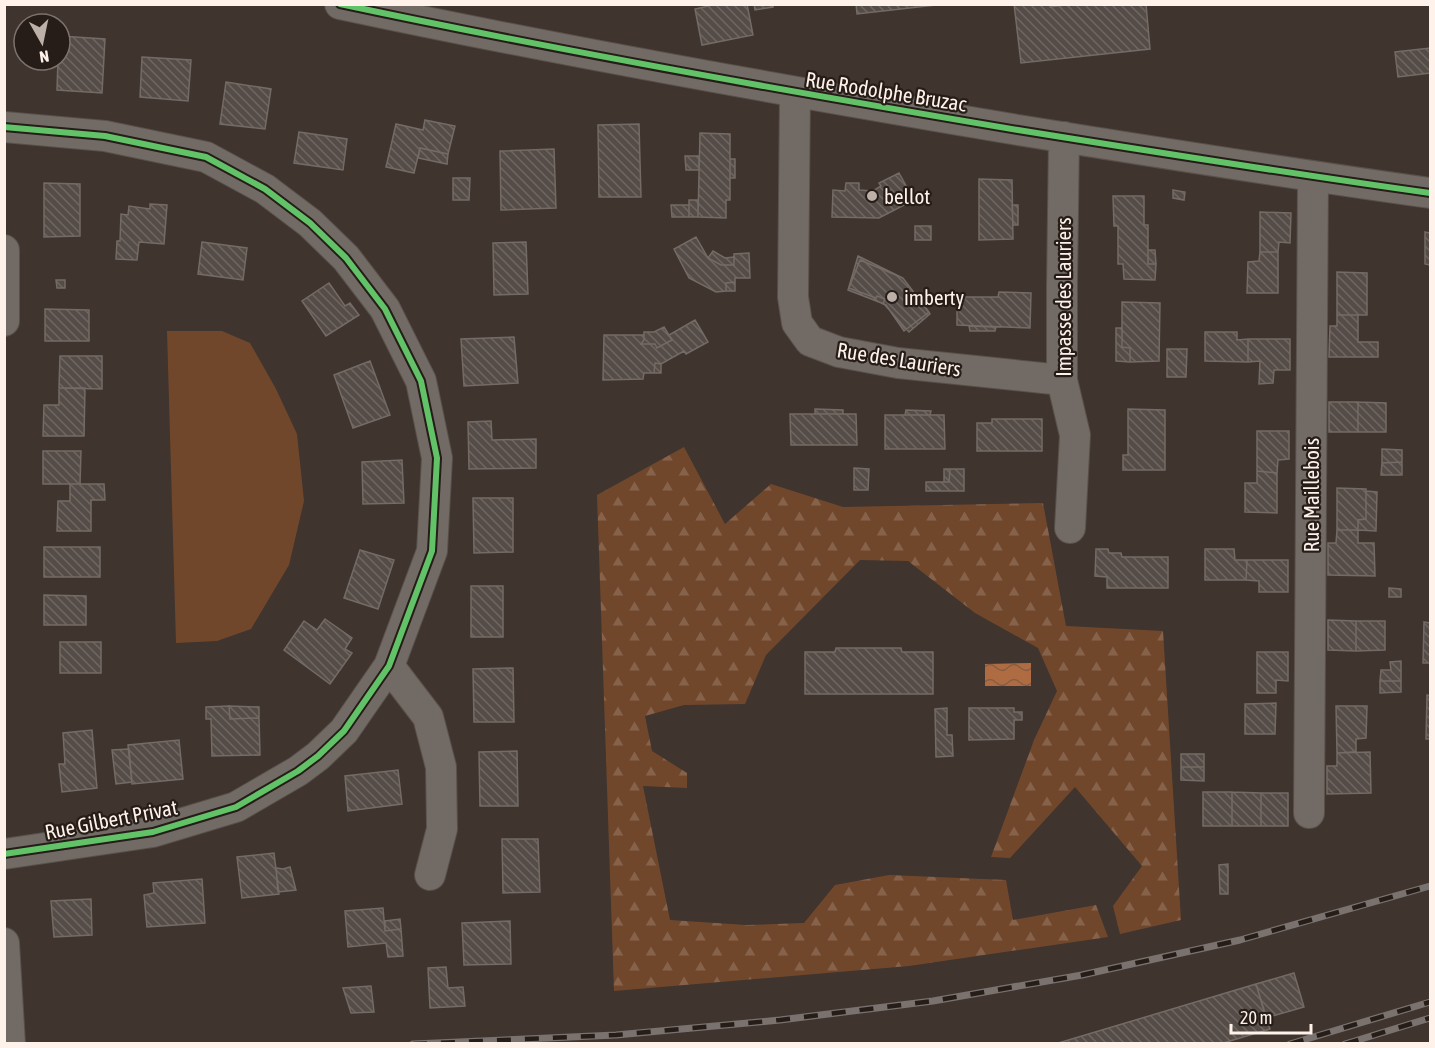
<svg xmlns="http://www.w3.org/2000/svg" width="1435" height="1048" viewBox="0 0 1435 1048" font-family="'Asap Condensed',sans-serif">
  <defs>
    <pattern id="forest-firs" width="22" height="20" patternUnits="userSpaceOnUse" patternTransform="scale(1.5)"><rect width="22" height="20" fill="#71472c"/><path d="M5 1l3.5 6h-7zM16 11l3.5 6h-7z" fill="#86624b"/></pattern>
    <pattern id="water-waves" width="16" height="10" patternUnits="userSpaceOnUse" patternTransform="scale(1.5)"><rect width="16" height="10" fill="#af6c43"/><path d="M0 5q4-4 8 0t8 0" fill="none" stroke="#875e44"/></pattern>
    <pattern id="building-back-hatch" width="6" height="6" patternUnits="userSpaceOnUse" patternTransform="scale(1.5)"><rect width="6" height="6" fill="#554c47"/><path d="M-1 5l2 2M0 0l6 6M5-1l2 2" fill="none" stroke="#6e6662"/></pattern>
  </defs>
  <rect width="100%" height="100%" fill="#3f342e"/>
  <!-- green -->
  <path fill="#71472c" d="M167 331H222L250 343 276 389 297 434 304 501 289 565 251 629 217 641 176 643Z"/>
  <!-- forest -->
  <path fill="url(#forest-firs)" d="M684 447 725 524 771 484 843 507 1043 503 1066 626 1163 631 1181 920 1120 934 1113 906 1142 866 1075 787 1010 858 991 857 1034 740 1057 691 1038 648 975 613 908 561 860 560 766 655 745 704 684 705 645 716 652 751 687 773V788L643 786 670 920 746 925 804 923 835 885 889 875 1006 880 1013 920 1096 905 1108 937 909 966 614 991 597 495Z"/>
  <!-- water -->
  <path fill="url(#water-waves)" d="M1031 663V686H985V664Z"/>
  <!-- building -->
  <path fill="url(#building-back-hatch)" stroke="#746b66" stroke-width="1.5" d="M717 4H747L753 35 702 45 695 9Z
    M754 4H773V7L755 10Z
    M856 4H945L857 14Z
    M1014 4H1050V7L1074 4H1146L1150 49 1021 63Z
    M60 36 105 39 102 93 57 90 58 60H60Z
    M1430 48V73L1398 77 1395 52Z
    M142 57 191 60 188 101 140 97Z
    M226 82 271 89 265 129 220 124Z
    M425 120 455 126 448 154 420 148 414 173 386 167 396 124 423 130Z
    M639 124 641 197H599L598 125Z
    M299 132 347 139 343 170 294 163Z
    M700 133 730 134V200H726V218L698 217Z
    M420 148 448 154 447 164 418 158Z
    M554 149 556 208 501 210 500 151Z
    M685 156H699V170H686Z
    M730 159H735V178H730Z
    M899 173 914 200 879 218 832 217 833 190 845 191 846 183H859V190L873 191 881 186 879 183Z
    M453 178H470L469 200H453Z
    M979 179 1012 180 1013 239 979 240Z
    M44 183 80 184V236L44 237Z
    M1173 190 1185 192 1184 200 1173 198Z
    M1113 196H1144V225H1148V264H1156L1155 280 1124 279 1123 264H1118V226H1114Z
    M689 200H698V217H689Z
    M150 204 167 205 164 244 139 242 137 260 116 259 117 241H120L121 214 128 215 129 206 150 209Z
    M671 205H689V217H672Z
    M1012 205H1018V225H1013Z
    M1260 212 1291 213 1290 243 1279 242 1278 252H1260Z
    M915 226H931V240H915Z
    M1425 232 1430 233V265L1425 264Z
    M696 237 708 258 721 265H734V254L749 253 750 278H735V282L726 283V291L716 292 689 278 674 249Z
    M202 242 247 248 243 280 198 274Z
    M526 242 528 294 494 295 493 243Z
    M1148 250H1155L1156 264H1148Z
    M713 251 725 258 734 257V265H721L708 258Z
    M1260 252H1278V293H1247L1248 262 1259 261Z
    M858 256 903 278 930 314 909 332 884 304 848 290Z
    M860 260 903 278 929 312 904 331 886 305 883 304 885 299 877 296 876 298 849 288Z
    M1337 272 1367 273V315H1337Z
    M56 280H65V288H57Z
    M735 282V291H726V283Z
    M329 283 345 306 350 303 359 315 326 336 302 301Z
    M999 292 1031 293 1030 328 957 325V297H998Z
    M877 296 885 299 883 304 875 300Z
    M1122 302 1160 303 1159 361 1130 362V348L1122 347Z
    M45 309 89 310V341H45Z
    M1337 315H1358V342H1378V357H1329L1330 326H1337Z
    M695 320 708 342 686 354 684 351 661 364 655 363 654 373H644L643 379 603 380 604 335H644V340L641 344H655L657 348 672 340 669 335Z
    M969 326 996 327 995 331H970Z
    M664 327 672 340 657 348 655 344H641L644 340V332H654Z
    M1116 328H1122V347L1130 348V362L1116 361Z
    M1205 332H1237V340L1248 339V362L1205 361Z
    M514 337 518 383 464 386 461 339Z
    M1248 339H1290V370H1274L1273 383 1259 384 1260 361 1248 362Z
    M1167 349H1187L1186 377H1167Z
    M60 356H102V389L59 388Z
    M370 361 390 415 353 428 334 375Z
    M655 363 661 364V373H654Z
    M59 388H85L84 436H43L44 405H59Z
    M1329 402H1358V432H1329Z
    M1358 402 1386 403V432H1358Z
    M815 409 843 410V414H815Z
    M1128 409 1165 410V470H1123V455H1128Z
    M906 410 931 411 930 415H905Z
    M790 414H856L857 445H791Z
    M885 415H944L945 449H885Z
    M992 419H1042V451H977V423H992Z
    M491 421 492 440 536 439V468L469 469 468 422Z
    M1257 431H1289V459L1278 460 1277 473 1257 471Z
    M1382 449 1402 450V462L1382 463Z
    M43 451H81L80 484H43Z
    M402 460 404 503 363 504 362 462Z
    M1402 462V475H1381L1382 463Z
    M854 468 869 469 868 490H854Z
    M944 469H950L949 482H944Z
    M950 469H964V491H926V482H949Z
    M1257 471 1277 473V513L1245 512V483H1257Z
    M70 484H104L105 500H91V531H57L58 501H70Z
    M1337 488 1366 489V519L1358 520V530H1337Z
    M1366 491 1377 492 1376 531 1358 530V520L1366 519Z
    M473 498H513V552L474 553Z
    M1337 530H1358V543H1374L1375 576 1328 575V543H1336Z
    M44 547H100V577H44Z
    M1096 549H1108L1109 553H1121L1122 557H1168V588H1107V577L1095 576Z
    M1205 549H1234L1235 560H1247L1246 580H1205Z
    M360 550 394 560 378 609 344 598Z
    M1247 560H1288V592H1259V581L1246 580Z
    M471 586H503V637H471Z
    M1389 588 1401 589V597H1389Z
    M44 595 86 596V625H44Z
    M325 619 352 638 345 649 352 653 330 684 284 650 304 621 317 630Z
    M1328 620 1356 621V651L1328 650Z
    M1356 621H1385V650L1356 651Z
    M1424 622 1430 623V663H1423Z
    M60 642H101V673H60Z
    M836 648H901L902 652H933V694H805V652H835Z
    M1257 652H1288V681L1276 680V693H1257Z
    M1401 661V681H1380L1381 670H1391L1390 662Z
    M513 668 514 722H474L473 669Z
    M1380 681H1401V692L1380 693Z
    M1427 695 1430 696V739H1426Z
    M1276 703 1275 734H1245V704Z
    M229 706 259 707V718L230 719Z
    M229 706 230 719 259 718 260 755 212 756 211 719H206V707Z
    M1336 706H1367L1366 738 1356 739V752L1337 753Z
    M947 708V735H952L953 756 936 757 935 709Z
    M969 708H1014V712H1022V720H1014V739L969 740Z
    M92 730 97 788 62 792 59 764H65L63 733Z
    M179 740 183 779 132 784 128 745Z
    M129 749 132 782 116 784 112 750Z
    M517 751 518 806H480L479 752Z
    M1370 752 1371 793 1327 794V766H1337V753Z
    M1181 754H1204V767H1181Z
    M1181 767H1204V781L1181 780Z
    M398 770 402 804 348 811 345 776Z
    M1203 792H1232V826H1203Z
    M1232 792 1261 793V826H1232Z
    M1261 793H1288V826H1261Z
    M502 839H538L540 892 503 893Z
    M274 853 279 894 242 898 237 857Z
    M1228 864V894H1220L1219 865Z
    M290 867 296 890 278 892 276 868 283 869Z
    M202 879 205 923 147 927 144 895 154 893 153 883Z
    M91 899 92 935 54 937 51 901Z
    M383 908 385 931 401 929 403 956 388 957 386 943 348 947 345 911Z
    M400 919 401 929 385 931V921Z
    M510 921 511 964 464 965 462 923Z
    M446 967 448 988 463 987 465 1006 430 1008 428 968Z
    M1294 973 1304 1007 1266 1018 1256 984Z
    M1256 984 1270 1029 1220 1044H1055Z
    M371 986 374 1012 351 1013 343 988Z"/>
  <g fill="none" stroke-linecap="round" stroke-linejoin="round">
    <!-- street casing -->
    <g stroke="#59504a" stroke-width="32">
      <path id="street" d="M340 4C565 52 791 92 1018 130 1155 152 1293 174 1430 193
        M795 93 793 297 797 323 810 341 839 352 898 363 1062 380
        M4 127 105 136 206 157 265 189 310 223 346 258 385 309 421 381 437 458 432 551 389 666 344 731 318 756 298 771 236 807 153 832 4 854
        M1064 137 1062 286V380L1075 435 1070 528
        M4 250V321
        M389 666 428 717 441 767 442 829 430 875
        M1309 813 1313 177
        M4 943 10 1044"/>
    </g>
    <!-- street -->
    <use href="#street" stroke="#726a65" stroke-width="30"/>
    <!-- rail casing -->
    <g stroke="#7a726e" stroke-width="7">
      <path id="rail" d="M413 1044 616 1035 780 1020 933 1001 1082 975 1240 940 1430 886
        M1290 1044 1430 1002
        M1345 1044 1430 1018"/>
    </g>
    <!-- rail -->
    <use href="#rail" stroke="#261d18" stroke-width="4.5" stroke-dasharray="14" stroke-linecap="butt"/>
    <!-- quiet -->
    <path stroke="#c0a59a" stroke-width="4.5" stroke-dasharray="9 4.5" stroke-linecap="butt" d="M4 296H5"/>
    <!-- cycleway casing -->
    <g stroke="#261d18" stroke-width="10">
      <path id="cycleway" d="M340 4C565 52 791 92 1018 130 1155 152 1293 174 1430 193
        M4 127 105 136 206 157 265 189 310 223 346 258 385 309 421 381 437 458 432 551 389 666 344 731 318 756 298 771 236 807 153 832 4 854"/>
    </g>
    <!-- cycleway -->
    <use href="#cycleway" stroke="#61c268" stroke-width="6"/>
  </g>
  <!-- markers -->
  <g fill="#bcb0a8" stroke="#261d18" stroke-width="2">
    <circle cx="872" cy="196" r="6"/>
    <circle cx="892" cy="297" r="6"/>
  </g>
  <g text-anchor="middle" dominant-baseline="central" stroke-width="4.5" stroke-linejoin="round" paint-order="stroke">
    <!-- street labels -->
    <g font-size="21" fill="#fff2ea" stroke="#261d18">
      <text transform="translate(886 91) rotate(9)">Rue Rodolphe Bruzac</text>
      <text transform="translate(1063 297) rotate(-90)">Impasse des Lauriers</text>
      <text transform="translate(899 359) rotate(9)">Rue des Lauriers</text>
      <text transform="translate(1311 495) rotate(-90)">Rue Maillebois</text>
      <text transform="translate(111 819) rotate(-11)">Rue Gilbert Privat</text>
    </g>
    <!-- poi labels -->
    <g font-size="21" fill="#fff2ea" stroke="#261d18" text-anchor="start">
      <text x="884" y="196">bellot</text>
      <text x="904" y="297">imberty</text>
    </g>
  </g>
  <!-- border -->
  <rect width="1435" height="1048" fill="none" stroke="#fff2ea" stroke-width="12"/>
  <!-- north arrow -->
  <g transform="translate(42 42) rotate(171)"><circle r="28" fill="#261d18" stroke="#7d726c" stroke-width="1.5"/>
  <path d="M0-4.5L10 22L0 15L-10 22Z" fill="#bcb0a8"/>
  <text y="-9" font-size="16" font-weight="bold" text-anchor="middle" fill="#fff2ea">N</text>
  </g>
  <!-- scale -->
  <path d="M1231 1024v9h80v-9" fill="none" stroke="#fff2ea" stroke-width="3"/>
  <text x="1240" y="1024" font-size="18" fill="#fff2ea" stroke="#261d18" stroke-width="4.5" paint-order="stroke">20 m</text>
</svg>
